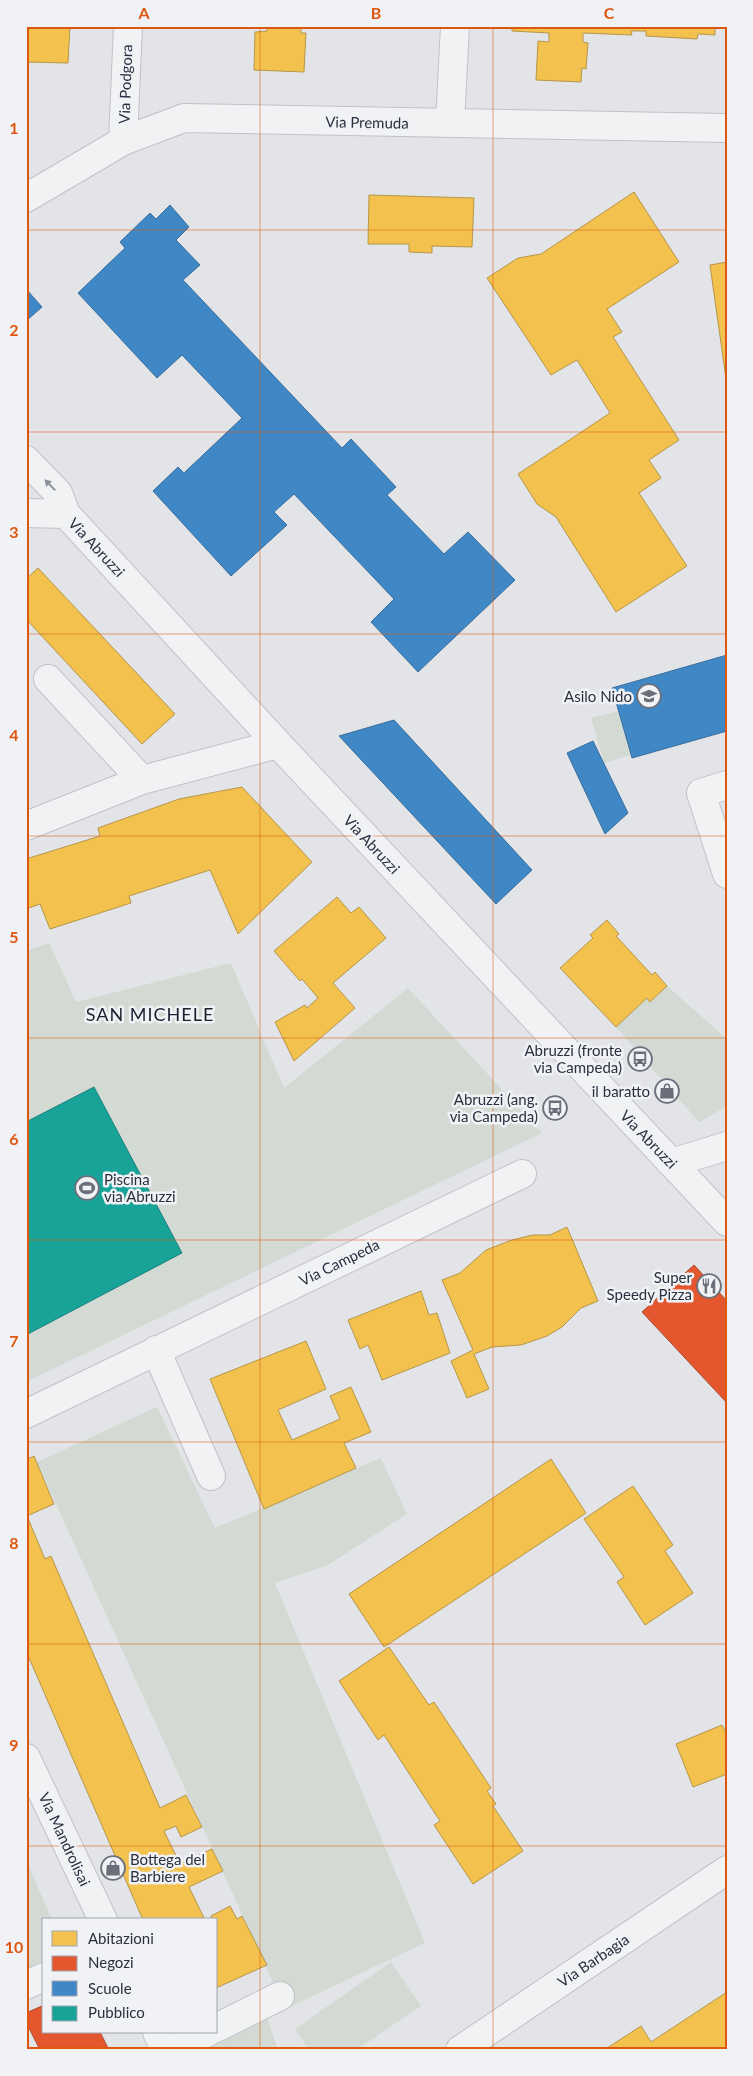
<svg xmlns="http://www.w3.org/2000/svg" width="753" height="2076" viewBox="0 0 753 2076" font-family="Lato,sans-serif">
  <rect width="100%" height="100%" fill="#e3e4e7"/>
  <!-- green -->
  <path fill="#d2dad3" d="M618 711 630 755 604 763 591 718Z
    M49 943 76 1002 231 963 284 1088 408 988 542 1133 26 1382V1335L182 1253 94 1087 26 1122V951Z
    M667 986 727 1039V1106L699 1122 616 1027 647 998 651 1002Z
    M157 1407 215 1528 381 1458 407 1514 328 1565 275 1583 425 1943 285 2009 37 1462Z
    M26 1860 52 1920H44V1960L26 1969Z
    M391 1962 421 2006 356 2050H309L295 2029Z
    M267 2018 278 2050H207Z"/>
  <!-- homes -->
  <path fill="#f2c14e" stroke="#b6964a" d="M26 26H70L68 63 26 62Z
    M267 26H301V33H306L304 72 254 70 255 32 267 31Z
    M357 26H415V28Z
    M512 26H715V35L698 34 697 39 646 36V31H631L632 35 583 33V42L588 43 586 69 582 68 581 82 536 80 538 41 549 42V33L512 31Z
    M634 192 679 262 607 309 622 332 613 337 679 440 649 460 661 478 639 493 687 566 616 612 556 517 537 504 518 474 610 413 577 360 551 375 487 278 518 258 541 254Z
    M369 195 474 198 472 247 432 246V253L409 252V244H368Z
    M727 262V386L710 265Z
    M38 568 175 714 142 744 26 619V579Z
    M242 787 312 862 238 934 210 870 129 896 131 903 50 929 40 904 26 909V859L100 836 98 828 179 799Z
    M337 897 351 913 359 907 386 938 333 983 355 1008 294 1061 275 1022 305 1005 307 1008 318 998 302 979 300 981 274 951Z
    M607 920 619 934 616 936 652 975 655 972 667 986 650 1002 647 998 616 1027 560 968 593 938 590 935Z
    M567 1227 598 1301 581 1308 562 1327 547 1336 521 1345 492 1347 474 1354 489 1389 467 1398 451 1361 473 1350 442 1280 460 1273 486 1250 512 1240 533 1235H550Z
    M421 1291 429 1315 437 1313 450 1353 382 1380 368 1345 360 1349 348 1320Z
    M306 1341 326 1389 278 1410 292 1440 340 1419 330 1396 351 1387 371 1432 344 1443 356 1468 264 1509 210 1379Z
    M34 1456 54 1504 27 1516 45 1559 51 1556 160 1808 186 1795 202 1827 181 1837 176 1826 164 1831 180 1864 212 1849 223 1871 189 1887 205 1920H143L26 1651V1460Z
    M551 1459 586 1513 384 1647 349 1594Z
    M633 1486 673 1545 665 1551 693 1593 645 1625 617 1582 624 1577 584 1519Z
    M389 1647 429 1705 434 1702 491 1788 487 1791 496 1804 493 1806 523 1851 473 1884 434 1825 440 1821 384 1735 378 1740 339 1681Z
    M722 1725 727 1735V1774L693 1787 676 1744Z
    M230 1906 237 1919 242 1916 267 1965 216 1988V1920H213L211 1916Z
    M727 1992V2050H604L641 2026 651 2042Z"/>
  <!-- shops -->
  <path fill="#e4572e" stroke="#ac4b33" d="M694 1265 727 1301V1403L642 1312Z
    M44 2005V2032H100L109 2050H40L26 2022V2013Z"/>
  <!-- schools -->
  <path fill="#3f88c5" stroke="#396e9d" d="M170 205 189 227 176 240 200 265 183 280 342 448 351 439 396 487 387 495 444 554 468 532 515 580 418 672 371 622 394 599 294 494 274 512 287 525 231 576 153 491 178 467 184 473 242 418 182 355 157 378 78 293 125 248 120 242 150 213 156 219Z
    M26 289 42 307 26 321Z
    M727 655V731L632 758 612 688Z
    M394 720 532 870 496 904 339 736Z
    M593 741 628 813 605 834 567 753Z"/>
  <!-- public -->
  <path fill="#17a398" stroke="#1d807d" d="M94 1087 182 1253 26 1335V1122Z"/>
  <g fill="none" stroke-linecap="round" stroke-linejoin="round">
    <!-- minor casing -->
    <g stroke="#c1c2c5" stroke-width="30">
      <path id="minor" d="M450 123 455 26
        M123 141 128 26
        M26 198 123 141 184 118 727 128
        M48 679 142 780
        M727 785 701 793 727 874
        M26 826 142 780 278 744
        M671 1163 727 1146
        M156 1350 211 1476
        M26 1414 522 1174
        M26 1758 103 1920
        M26 1985 44 1977
        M216 2028 280 1996
        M157 2032 165 2050
        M172 2050 208 2032
        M460 2050 727 1870"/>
    </g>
    <!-- tertiary casing -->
    <g stroke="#c1c2c5" stroke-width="30">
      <path id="tertiary" d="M26 460 58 493 66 514 278 744 727 1222
        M26 513 66 514"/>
    </g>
    <!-- minor -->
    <use href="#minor" stroke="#f1f2f4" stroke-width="28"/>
    <!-- tertiary -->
    <use href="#tertiary" stroke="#f1f2f4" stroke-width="28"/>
  </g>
  <!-- one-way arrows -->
  <defs><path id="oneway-solid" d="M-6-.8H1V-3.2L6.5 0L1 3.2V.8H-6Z" transform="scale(1.25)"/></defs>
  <use fill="#8e919a" href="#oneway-solid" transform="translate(50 485) rotate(-134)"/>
  <!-- grid -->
  <path fill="none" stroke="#de570f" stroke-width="1" stroke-opacity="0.55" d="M260 26V2050M493 26V2050M26 230H727M26 432H727M26 634H727M26 836H727M26 1038H727M26 1240H727M26 1442H727M26 1644H727M26 1846H727"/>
  <!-- icons -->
  <defs>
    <g id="school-ring" transform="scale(1.25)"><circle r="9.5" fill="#f0f2f6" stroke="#6b6f7a" stroke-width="1.5"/><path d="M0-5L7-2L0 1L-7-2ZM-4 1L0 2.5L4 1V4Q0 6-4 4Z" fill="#6b6f7a"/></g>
    <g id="bus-ring" transform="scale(1.25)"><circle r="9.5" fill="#f0f2f6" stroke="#6b6f7a" stroke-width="1.5"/><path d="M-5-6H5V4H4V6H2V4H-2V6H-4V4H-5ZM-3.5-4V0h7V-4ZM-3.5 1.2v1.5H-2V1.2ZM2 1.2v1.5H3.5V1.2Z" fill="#6b6f7a"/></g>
    <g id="shop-ring" transform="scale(1.25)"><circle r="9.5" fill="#f0f2f6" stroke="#6b6f7a" stroke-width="1.5"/><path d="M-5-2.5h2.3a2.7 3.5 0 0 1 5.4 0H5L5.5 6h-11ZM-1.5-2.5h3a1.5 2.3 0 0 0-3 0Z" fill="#6b6f7a"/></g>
    <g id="stadium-ring" transform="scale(1.25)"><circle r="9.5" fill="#f0f2f6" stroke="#6b6f7a" stroke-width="1.5"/><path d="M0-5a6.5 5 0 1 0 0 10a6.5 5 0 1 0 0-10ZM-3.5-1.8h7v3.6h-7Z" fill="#6b6f7a"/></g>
    <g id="restaurant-ring" transform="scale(1.25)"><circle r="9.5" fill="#f0f2f6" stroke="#6b6f7a" stroke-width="1.5"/><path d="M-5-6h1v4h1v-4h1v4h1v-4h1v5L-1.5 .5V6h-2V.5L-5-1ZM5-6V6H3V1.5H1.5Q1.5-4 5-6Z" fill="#6b6f7a"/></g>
  </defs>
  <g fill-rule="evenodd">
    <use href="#school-ring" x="649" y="696"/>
    <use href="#bus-ring" x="640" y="1059"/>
    <use href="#shop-ring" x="667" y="1091"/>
    <use href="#bus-ring" x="555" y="1108"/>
    <use href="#stadium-ring" x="87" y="1188"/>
    <use href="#restaurant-ring" x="709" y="1286"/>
    <use href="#shop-ring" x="113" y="1868"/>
  </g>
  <g text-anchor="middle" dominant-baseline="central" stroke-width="5" stroke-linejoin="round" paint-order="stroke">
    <!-- street labels -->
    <g font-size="15" fill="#2a303f" stroke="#f0f2f6">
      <text transform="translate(125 84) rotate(-88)">Via Podgora</text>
      <text transform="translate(367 122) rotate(1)">Via Premuda</text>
      <text transform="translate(97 547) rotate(47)">Via Abruzzi</text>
      <text transform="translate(372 844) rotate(47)">Via Abruzzi</text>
      <text transform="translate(649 1139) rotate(46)">Via Abruzzi</text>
      <text transform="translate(339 1262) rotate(-26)">Via Campeda</text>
      <text transform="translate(65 1839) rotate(65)">Via Mandrolisai</text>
      <text transform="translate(593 1960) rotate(-34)">Via Barbagia</text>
    </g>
    <!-- poi labels -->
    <g font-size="15" fill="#2a303f" stroke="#f0f2f6" text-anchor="end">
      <text x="632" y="696">Asilo Nido</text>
      <text x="622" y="1050">Abruzzi (fronte<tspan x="622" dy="17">via Campeda)</tspan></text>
      <text x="650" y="1091">il baratto</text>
      <text x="538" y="1099">Abruzzi (ang.<tspan x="538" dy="17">via Campeda)</tspan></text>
      <text x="104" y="1179" text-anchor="start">Piscina<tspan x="104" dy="17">via Abruzzi</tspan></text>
      <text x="692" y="1277">Super<tspan x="692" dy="17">Speedy Pizza</tspan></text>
      <text x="130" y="1859" text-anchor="start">Bottega del<tspan x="130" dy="17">Barbiere</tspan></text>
    </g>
    <!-- quarter labels -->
    <g font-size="18" letter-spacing="1" fill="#1c2130" stroke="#f0f2f6">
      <text x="150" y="1014">SAN MICHELE</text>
    </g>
  </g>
  <!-- border -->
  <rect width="753" height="2076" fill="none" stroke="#f0f2f6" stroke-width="55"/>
  <!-- legend -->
  <rect x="42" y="1918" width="175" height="115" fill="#f0f2f6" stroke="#a1a4ad"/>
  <rect x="52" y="1931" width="25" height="15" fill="#f2c14e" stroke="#a1a4ad"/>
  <text x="88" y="1944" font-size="15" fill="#2a303f">Abitazioni</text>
  <rect x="52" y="1956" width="25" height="15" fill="#e4572e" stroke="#a1a4ad"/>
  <text x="88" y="1968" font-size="15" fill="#2a303f">Negozi</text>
  <rect x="52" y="1981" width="25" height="15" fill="#3f88c5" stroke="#a1a4ad"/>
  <text x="88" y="1994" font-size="15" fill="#2a303f">Scuole</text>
  <rect x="52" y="2006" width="25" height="15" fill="#17a398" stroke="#a1a4ad"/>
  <text x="88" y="2018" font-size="15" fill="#2a303f">Pubblico</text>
  <rect x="28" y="28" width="698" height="2020" fill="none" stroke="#de570f" stroke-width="2"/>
  <g font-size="16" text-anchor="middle" font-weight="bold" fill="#de570f">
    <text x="144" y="19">A</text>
    <text x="376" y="19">B</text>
    <text x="609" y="19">C</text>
    <text x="14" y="134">1</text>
    <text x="14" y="336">2</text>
    <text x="14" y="538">3</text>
    <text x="14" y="741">4</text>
    <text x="14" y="943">5</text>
    <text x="14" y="1145">6</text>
    <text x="14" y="1347">7</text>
    <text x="14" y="1549">8</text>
    <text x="14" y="1751">9</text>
    <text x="14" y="1953">10</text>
  </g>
</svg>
